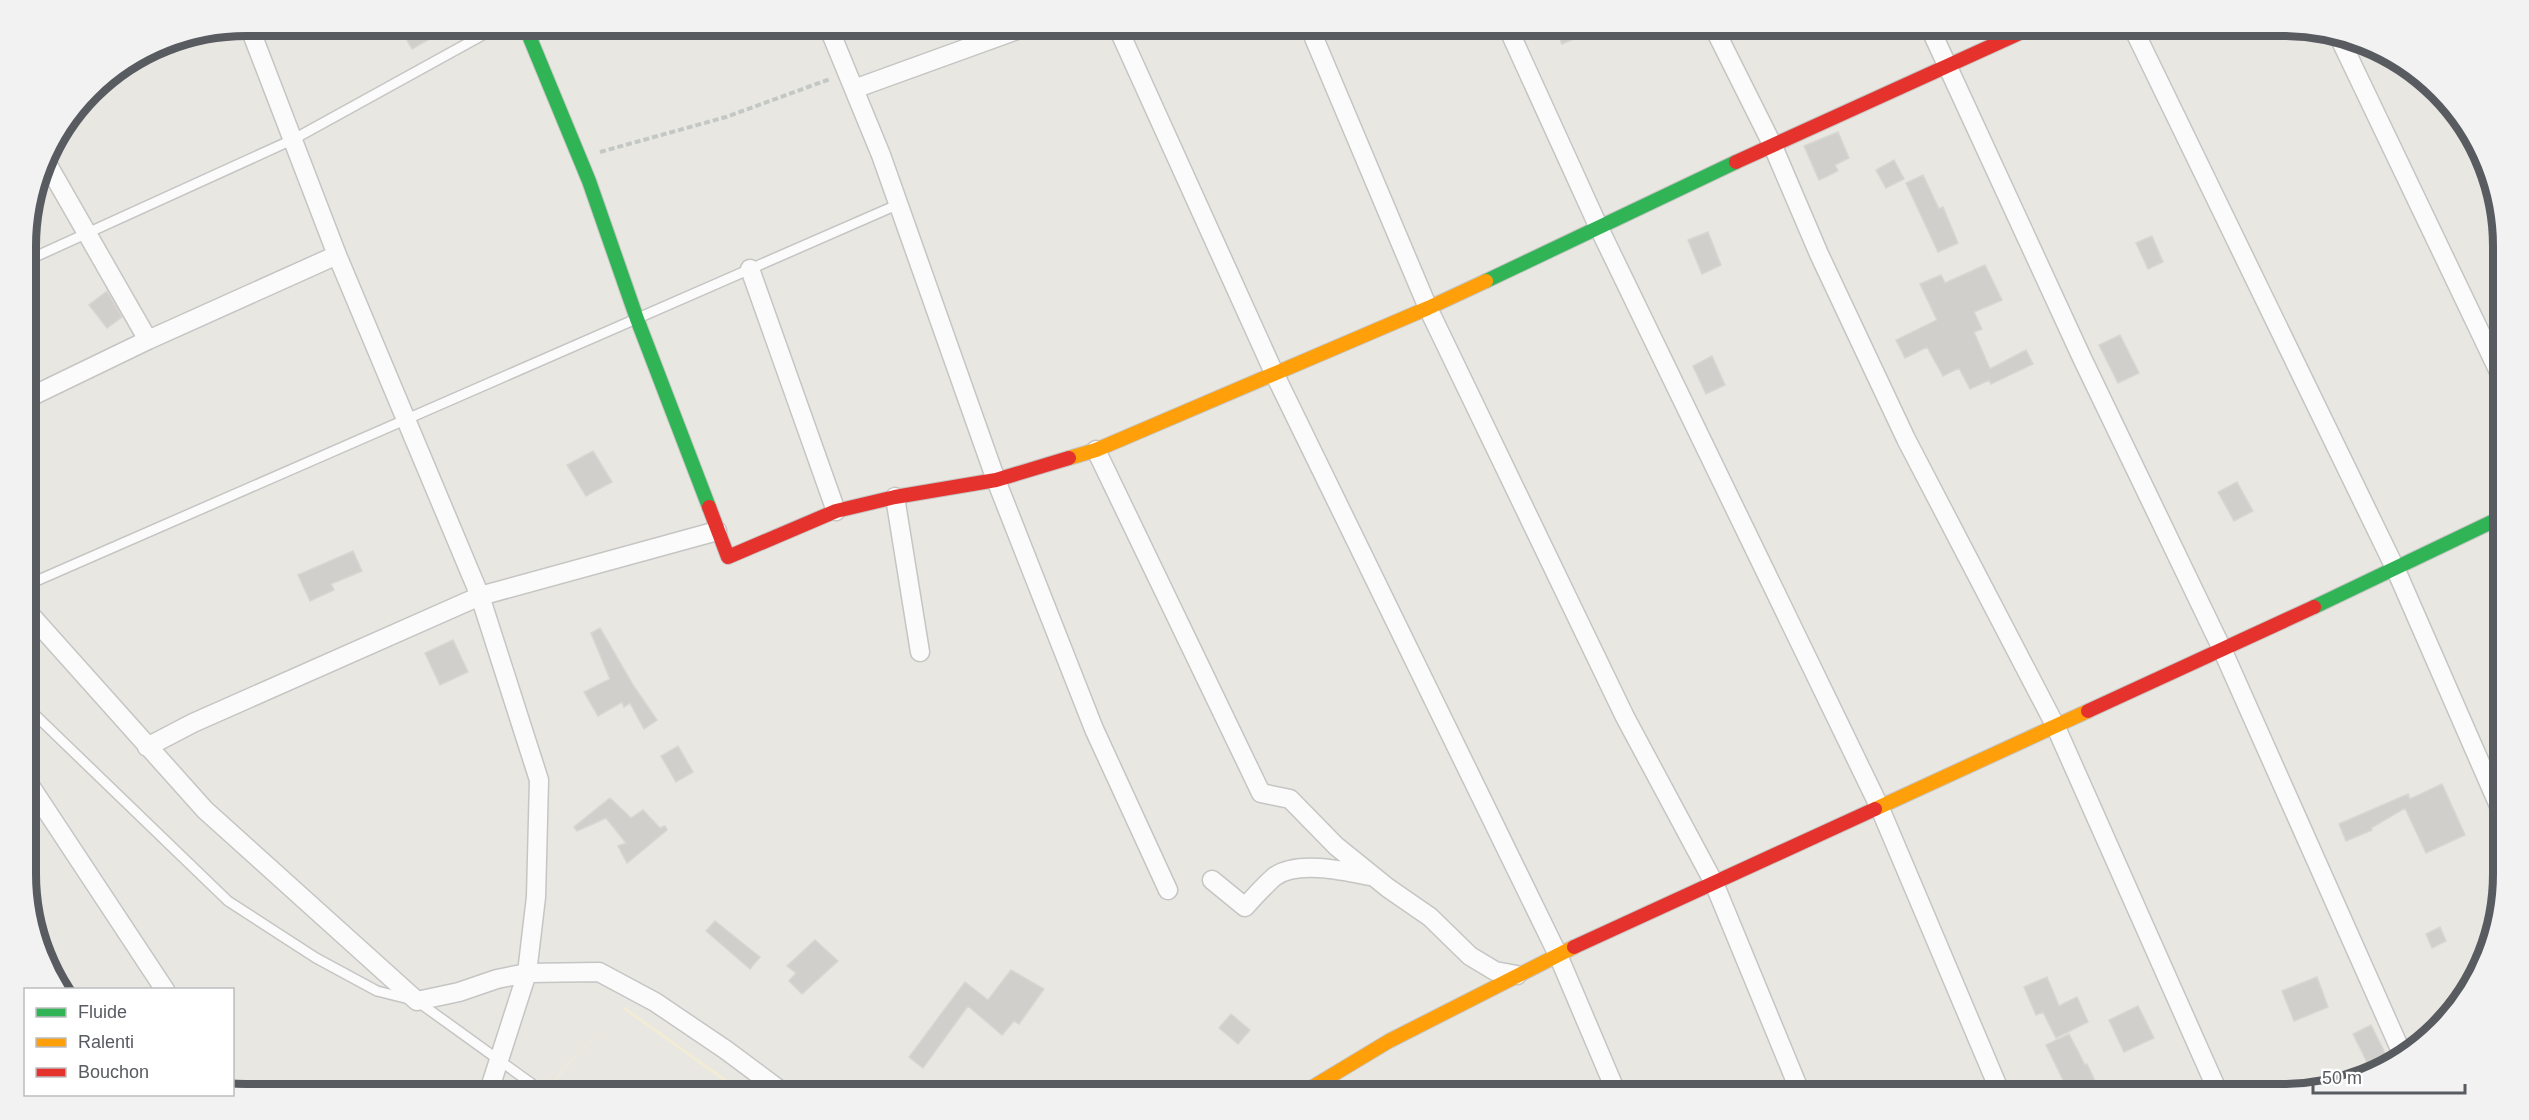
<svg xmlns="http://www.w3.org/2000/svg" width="2529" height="1120" viewBox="0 0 2529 1120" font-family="Arial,sans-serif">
  <rect width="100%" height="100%" fill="#e8e7e2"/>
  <!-- sand -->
  <path fill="#f2ecd5" d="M625 1007 747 1094H742L623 1009 576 1055 545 1094H543L576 1054Z"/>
  <!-- building -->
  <path fill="#d0cfcc" stroke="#d8d6d1" stroke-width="1.5" d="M399 26H428L435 36 412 49Z
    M1554 26H1604L1562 44Z
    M1838 132 1849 158 1835 165 1838 171 1819 180 1804 146Z
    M1894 160 1904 179 1886 188 1876 170Z
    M1923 175 1939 209 1943 207 1958 243 1938 252 1906 183Z
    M1708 232 1721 265 1702 274 1688 240Z
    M2152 236 2163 262 2148 269 2136 243Z
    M1985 265 2002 300 1974 312 1982 329 1974 332 1990 369 2026 350 2033 364 1991 384 1989 380 1970 389 1959 368 1943 376 1927 347 1905 358 1896 340 1937 320 1920 284 1941 275 1945 283Z
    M107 291 122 317 107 328 89 305Z
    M2120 335 2139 373 2118 383 2099 345Z
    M1712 356 1725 385 1706 394 1693 366Z
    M593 451 612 482 586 496 567 465Z
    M2237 482 2253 511 2234 521 2218 492Z
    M353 551 362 571 331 584 334 590 310 601 298 575Z
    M600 628 633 685 657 720 644 729 630 703 624 707 622 702 598 716 584 692 610 679 591 633Z
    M453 640 468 672 440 685 425 653Z
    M678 746 693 772 676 782 661 756Z
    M2442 784 2465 835 2426 853 2405 808 2371 828 2372 830 2346 841 2339 824 2408 794 2410 799Z
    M610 798 631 818 643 810 660 828 665 826 667 830 627 863 618 846 626 843 606 818 577 831 574 827Z
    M715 921 760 957 750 969 706 931Z
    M2440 927 2446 941 2432 948 2426 934Z
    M815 940 838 961 802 994 789 981 796 973 787 966Z
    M1011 970 1044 989 1019 1024 1014 1021 1002 1035 968 1006 923 1068 909 1057 965 982 988 1000Z
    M2047 977 2059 1006 2077 997 2088 1022 2056 1038 2043 1012 2036 1015 2024 987Z
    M2317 977 2328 1007 2294 1021 2282 991Z
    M2138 1006 2154 1038 2124 1052 2109 1020Z
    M1231 1014 1250 1030 1238 1044 1219 1028Z
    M2371 1025 2391 1065 2373 1074 2353 1034Z
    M2069 1034 2085 1065 2087 1064 2101 1094H2070L2046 1045Z"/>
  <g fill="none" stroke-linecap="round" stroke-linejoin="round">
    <!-- lane casing -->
    <g stroke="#c5c5c4" stroke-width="12">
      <path id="lane" d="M26 261 294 139 499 26
        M27 585 899 204
        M27 707 228 901 316 958 377 991 417 1001 546 1094"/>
    </g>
    <!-- street casing -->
    <g stroke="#c5c5c4" stroke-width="21">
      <path id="street" d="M249 26 337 255 480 596 539 780 536 897 527 973 488 1094
        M828 26 881 155 996 480 1094 729 1168 890
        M1117 26 1275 375 1558 955 1617 1094
        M1309 26 1428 308 1625 717 1714 883 1801 1094
        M1507 26 1599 228 1879 806 2001 1094
        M1713 26 1772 144 1819 254 1906 439 2055 725 2219 1094
        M1929 26 2082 358 2222 649 2404 1058
        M2132 26 2396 570 2503 815
        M2339 37 2502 378
        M854 89 1028 26
        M45 160 148 340
        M750 269 836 511
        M26 399 148 340 337 255
        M1096 450 1261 793 1290 799 1336 846 1388 888 1430 917 1470 956 1495 971 1517 975
        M895 497 920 652
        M27 611 205 810 417 1001 459 992 497 979 527 973 599 972 655 1002 726 1050 785 1094
        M147 747 193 723 480 596 717 531
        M27 781 165 990
        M1212 880 1245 907C1254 897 1264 886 1274 877 1297 860 1345 871 1370 876"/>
    </g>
    <!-- fast casing -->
    <g stroke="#c5c5c4" stroke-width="16">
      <path id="fast" d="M525 26 589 181 637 319 709 507
        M1486 281 1736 162
        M2314 607 2502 517"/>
    </g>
    <!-- slow casing -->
    <g stroke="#c5c5c4" stroke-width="16">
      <path id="slow" d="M1069 458 1096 450 1428 308 1486 281
        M1875 809 2088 711
        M1301 1094 1389 1041 1574 947"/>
    </g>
    <!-- jam casing -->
    <g stroke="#c5c5c4" stroke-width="16">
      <path id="jam" d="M1736 162 2035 26
        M709 507 728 557 836 511 895 497 996 480 1069 458
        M2088 711 2314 607
        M1574 947 1875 809"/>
    </g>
    <!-- path -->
    <path stroke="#c3c8c5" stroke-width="4" stroke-dasharray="6 3" stroke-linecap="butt" d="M600 152 726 117 830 79"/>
    <!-- lane -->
    <use href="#lane" stroke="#fcfbfb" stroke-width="9"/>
    <!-- street -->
    <use href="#street" stroke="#fcfbfb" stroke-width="18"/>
    <!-- fast -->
    <use href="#fast" stroke="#30b455" stroke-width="14"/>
    <!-- slow -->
    <use href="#slow" stroke="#ff9f0a" stroke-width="14"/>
    <!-- jam -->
    <use href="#jam" stroke="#e5322d" stroke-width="14"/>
  </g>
  <!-- crop -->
  <path d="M0 0H2529V1120H0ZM246 36H2283A210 210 0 0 1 2493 246V874A210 210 0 0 1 2283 1084H246A210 210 0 0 1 36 874V246A210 210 0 0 1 246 36Z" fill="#f2f2f2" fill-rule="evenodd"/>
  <path fill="none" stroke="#585b60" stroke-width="8" d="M246 36H2283A210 210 0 0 1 2493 246V874A210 210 0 0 1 2283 1084H246A210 210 0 0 1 36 874V246A210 210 0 0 1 246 36Z"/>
  <!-- legend -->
  <rect x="24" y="988" width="210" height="108" fill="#ffffff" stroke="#bcbdbf" stroke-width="1.5"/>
  <rect x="36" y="1008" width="30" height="9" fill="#30b455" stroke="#bcbdbf" stroke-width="1.5"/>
  <text x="78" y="1018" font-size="18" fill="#585b60">Fluide</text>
  <rect x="36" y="1038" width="30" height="9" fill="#ff9f0a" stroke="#bcbdbf" stroke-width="1.5"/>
  <text x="78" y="1048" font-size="18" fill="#585b60">Ralenti</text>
  <rect x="36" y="1068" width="30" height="9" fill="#e5322d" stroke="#bcbdbf" stroke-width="1.5"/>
  <text x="78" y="1078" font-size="18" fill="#585b60">Bouchon</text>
  <!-- scale -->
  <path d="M2313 1084v9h152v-9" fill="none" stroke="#585b60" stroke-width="3"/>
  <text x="2322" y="1084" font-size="18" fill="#585b60" stroke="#ffffff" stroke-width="4.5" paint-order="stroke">50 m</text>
</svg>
